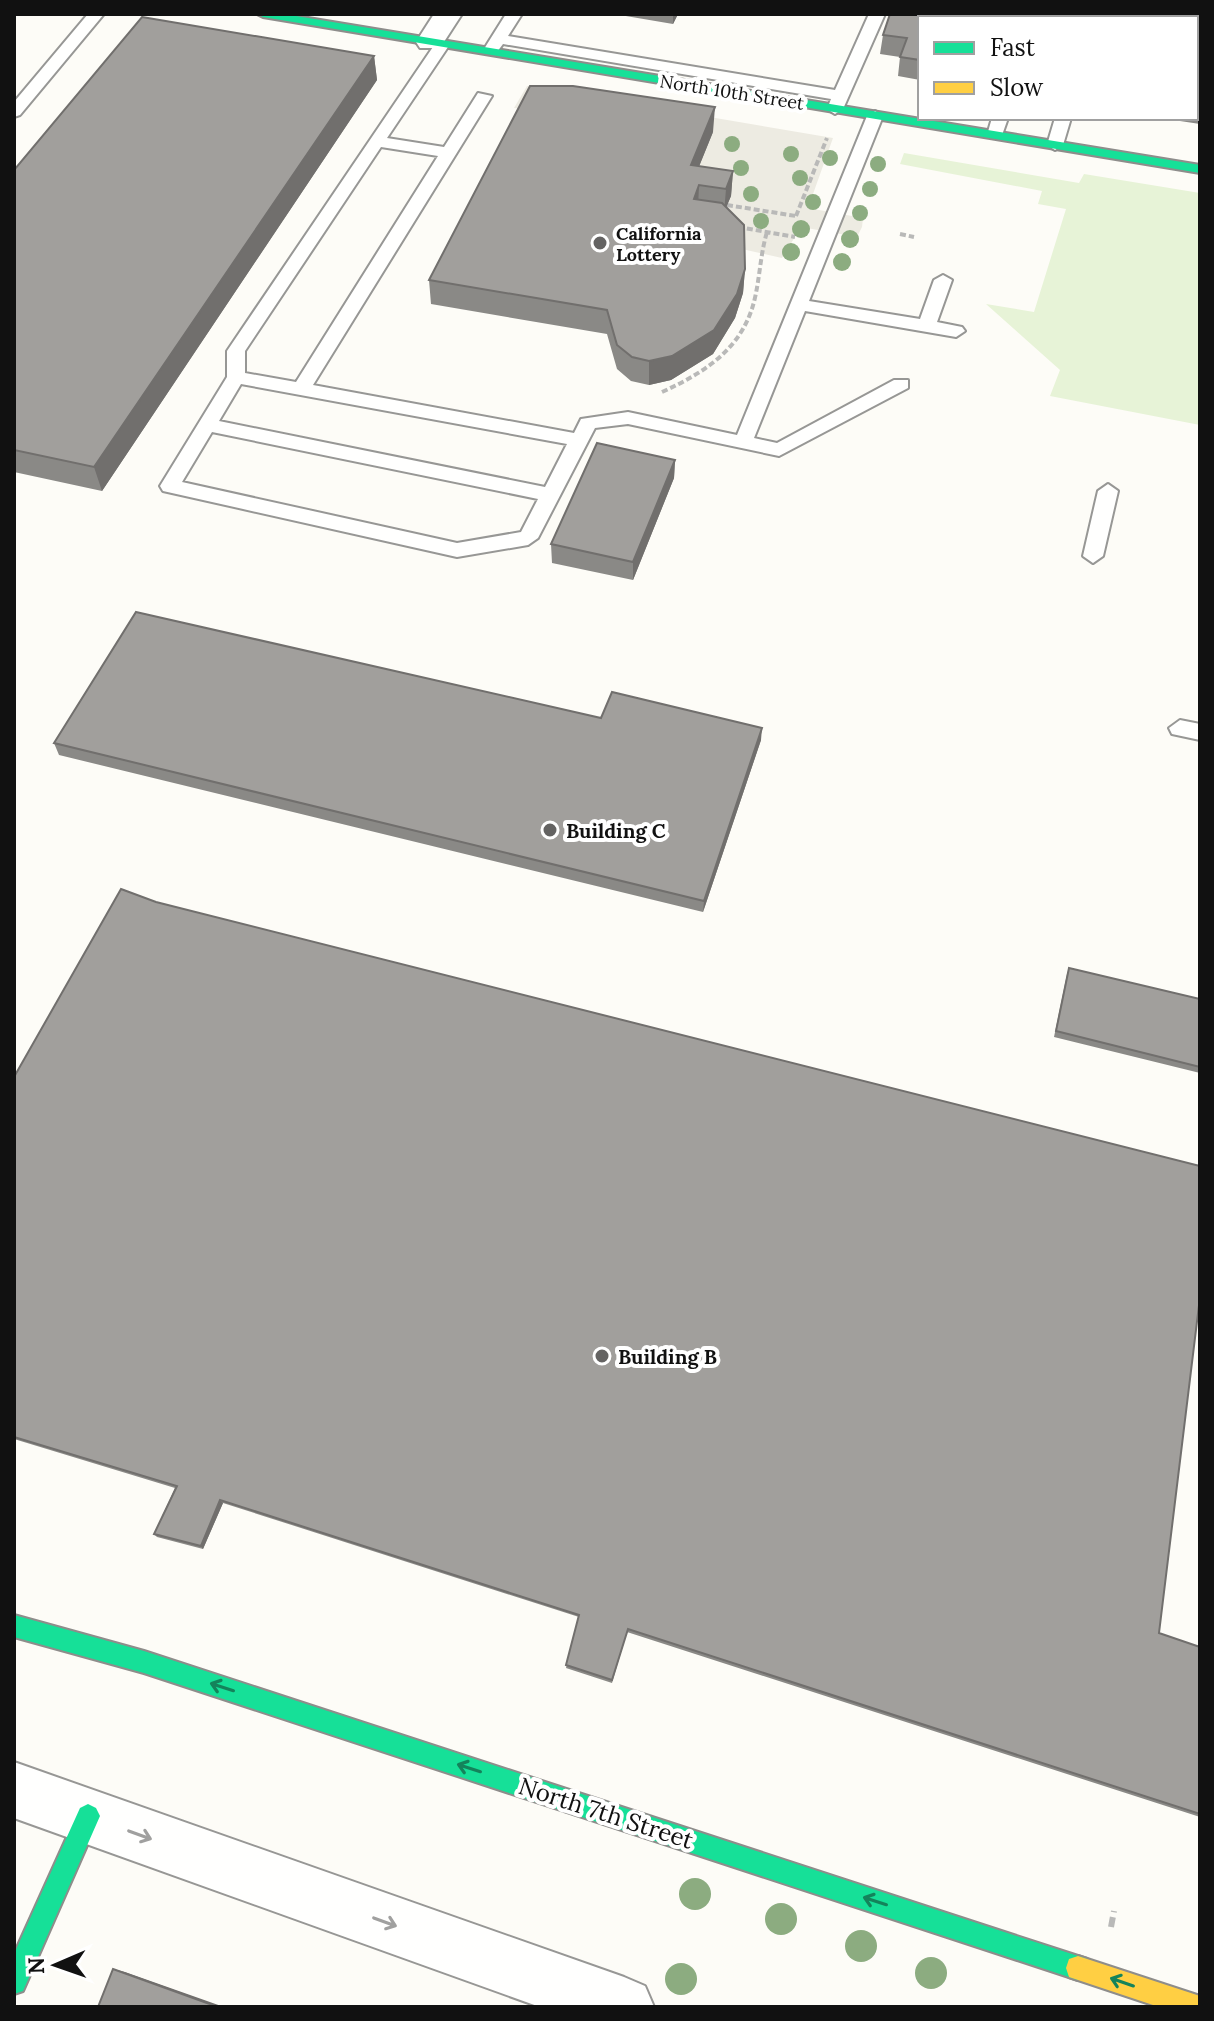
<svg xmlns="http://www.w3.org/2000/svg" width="1214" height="2021" viewBox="0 0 1214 2021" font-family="Lora,serif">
  <rect width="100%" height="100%" fill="#fdfcf7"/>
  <!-- green -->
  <path fill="#e7f3d7" d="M904 153 1079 183 1084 174 1200 193V425L1050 396 1060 370 986 304 1034 312 1066 209 1038 204 1042 191 900 164Z"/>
  <!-- plaza -->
  <path fill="#edebe2" d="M527 86 833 138 808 208 863 218 862 227 857 237 801 227 782 258 742 249 531 110 514 108Z"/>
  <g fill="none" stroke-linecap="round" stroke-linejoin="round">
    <!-- lane casing -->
    <g stroke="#979795" stroke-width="4">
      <path id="lane" d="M88 14H104L20 115 14 117V102Z
        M506 14H522L508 36 835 90 869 14H885L843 109 835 114 827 109 831 99 503 44 497 52H487L484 49Z
        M1022 14H1038L1037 18H1021Z
        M1086 14H1102L1100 18H1084Z
        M437 41 450 44 387 138 444 147 478 93 492 96 313 385 574 433 581 419 628 412 737 435 867 116 875 111 883 116 809 301 920 319 934 280 943 275 952 280 937 322 962 327 965 331 956 337 805 311 754 438 777 443 894 380H908V388L779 456 628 424 595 428 538 538 528 545 457 557 163 491 160 486 227 377V351ZM381 147 438 156 296 382 245 373V351ZM241 384 567 444 545 487 219 421ZM212 432 538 499 521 532 457 543 182 482Z
        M992 118H1008L1001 138 987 135Z
        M1055 118H1071L1063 145 1055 150 1047 145Z
        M1108 484 1118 491 1103 556 1093 563 1083 556 1098 491Z
        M1180 720 1200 724V740L1172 734 1169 728Z"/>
    </g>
    <!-- street casing -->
    <g stroke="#979795" stroke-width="4">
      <path id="street" d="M434 14H462L440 48H420L416 42Z
        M14 1762 624 1977 645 1986 654 2007H540L14 1818Z"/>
    </g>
    <!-- fast casing -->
    <g stroke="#8e8d8b" stroke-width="4">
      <path id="fast" d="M257 14H284L1200 165V173L263 17Z
        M14 1615 144 1651 1078 1956 1087 1959 1090 1968 1087 1977 1078 1980 144 1673 14 1637Z
        M88 1804 96 1808 100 1816 23 1991 14 1994V1954L80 1808Z"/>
    </g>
    <!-- slow casing -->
    <g stroke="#8e8d8b" stroke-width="4">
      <path id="slow" d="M1078 1956 1200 1996V2007H1159L1069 1977 1066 1968 1069 1959Z"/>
    </g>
    <!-- path-far1 -->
    <path stroke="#b9b9b8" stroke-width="4" stroke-dasharray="6 3" stroke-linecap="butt" d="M727 205 796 216
      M796 216 827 138
      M738 227 795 237
      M900 234 914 237
      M662 392C708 371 746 346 756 293 760 273 761 252 767 232"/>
    <!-- path -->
    <path stroke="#b9b9b8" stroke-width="6" stroke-dasharray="10 5" stroke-linecap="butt" d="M1111 1927 1114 1911"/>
    <!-- lane -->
    <use href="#lane" fill="#fffffe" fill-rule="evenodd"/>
    <!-- street -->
    <use href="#street" fill="#fffffe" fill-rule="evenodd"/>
    <!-- fast -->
    <use href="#fast" fill="#16e098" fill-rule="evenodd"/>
    <!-- slow -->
    <use href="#slow" fill="#ffcf43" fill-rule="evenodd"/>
  </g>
  <!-- trees -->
  <g fill="#8cac80">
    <circle cx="732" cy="144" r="8"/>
    <circle cx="791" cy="154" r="8"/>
    <circle cx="830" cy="158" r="8"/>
    <circle cx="878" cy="164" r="8"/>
    <circle cx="741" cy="168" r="8"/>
    <circle cx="800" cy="178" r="8"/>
    <circle cx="870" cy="189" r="8"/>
    <circle cx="751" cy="194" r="8"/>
    <circle cx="813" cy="202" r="8"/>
    <circle cx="860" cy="213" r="8"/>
    <circle cx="761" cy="221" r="8"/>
    <circle cx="801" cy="229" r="9"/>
    <circle cx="850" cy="239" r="9"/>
    <circle cx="791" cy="252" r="9"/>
    <circle cx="842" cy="262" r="9"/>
    <circle cx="695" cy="1894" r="16"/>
    <circle cx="781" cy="1919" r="16"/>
    <circle cx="861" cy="1946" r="16"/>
    <circle cx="931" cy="1973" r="16"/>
    <circle cx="681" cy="1979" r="16"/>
  </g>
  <!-- wall -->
  <path fill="#8a8986" d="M614 14H678L673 24Z
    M890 14H977L975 18H920V80L898 76 900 57 880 54 883 35Z
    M1200 14V124L1160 118H1196V18Z
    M374 56 377 80 102 491 14 472V170Z
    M713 132 699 166 733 171 731 196 726 207 745 269 743 293 735 318 713 354 671 380 649 385 631 381 617 369 607 334 431 304 429 280Z
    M675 460 674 478 633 580 552 563 551 544Z
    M601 718 761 740 703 912 59 755 54 743Z
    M156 902 1159 1633 1200 1647V1817L627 1632 612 1683 566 1668 579 1617 223 1503 203 1549 157 1537 154 1534 175 1488 14 1439V1077Z
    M1069 968 1200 999V1073L1054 1037 1067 974Z"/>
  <!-- shaded-wall -->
  <path fill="#716f6d" d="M673 14H678L673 24Z
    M374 56 377 80 102 491 94 467Z
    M715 107 713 132 690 189 691 165Z
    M733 171 731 196 724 213 726 189Z
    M699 185 698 209 694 199Z
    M745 269 743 293 735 318 713 354 671 380 649 385V361Z
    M675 460 674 478 633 580V562Z
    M762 728 761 740 703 912 704 901Z
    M220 1500 223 1503 203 1549 201 1546Z
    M113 1969 125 1972 224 2007H218Z"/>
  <!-- building -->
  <path fill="#a19f9c" stroke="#716f6d" stroke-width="2" d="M890 14H974L973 18H920V60L900 57 907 38 883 35Z
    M1115 14H1200V99L1196 98V18H1115Z
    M142 17 374 56 94 467 14 450V170Z
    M530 86H573L715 107 691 165 733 171 726 189 699 185 694 199 722 203 744 225 745 269 737 294 714 330 672 356 649 361 632 357 617 345 607 310 429 280Z
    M597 443 675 460 633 562 551 544Z
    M136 612 601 718 612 692 762 728 704 901 54 743Z
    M121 889 156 902 1200 1166V1297L1159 1633 1200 1647V1814L628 1629 612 1680 566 1665 579 1615 220 1500 201 1546 154 1534 177 1486 14 1437V1077Z
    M1069 968 1200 999V1067L1056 1031Z
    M113 1969 218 2007H98Z"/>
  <!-- one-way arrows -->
  <defs><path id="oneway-shaft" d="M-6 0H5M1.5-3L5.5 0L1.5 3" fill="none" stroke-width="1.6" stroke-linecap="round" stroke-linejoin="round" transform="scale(2)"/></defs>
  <g stroke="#14835b">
    <use href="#oneway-shaft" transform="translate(222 1687) rotate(-162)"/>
    <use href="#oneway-shaft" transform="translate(469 1768) rotate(-162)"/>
    <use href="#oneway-shaft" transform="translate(875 1901) rotate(-162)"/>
    <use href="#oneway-shaft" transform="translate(1122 1982) rotate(-161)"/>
  </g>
  <g stroke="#a0a09f">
    <use href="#oneway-shaft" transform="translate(140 1835) rotate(20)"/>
    <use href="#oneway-shaft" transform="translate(385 1922) rotate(20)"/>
  </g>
  <!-- markers -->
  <g fill="#646362" stroke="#fff" stroke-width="3">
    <circle cx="600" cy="243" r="8"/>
    <circle cx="550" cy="830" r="8"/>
    <circle cx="602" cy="1356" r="8"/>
  </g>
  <g text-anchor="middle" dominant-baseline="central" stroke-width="8" stroke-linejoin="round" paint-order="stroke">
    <!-- far-street labels -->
    <g font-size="18" fill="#111" stroke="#fff">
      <text transform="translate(732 92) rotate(9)">North 10th Street</text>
    </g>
    <!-- far-poi labels -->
    <g font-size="18" font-weight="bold" fill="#111" stroke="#fff" text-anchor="start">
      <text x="616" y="233">California<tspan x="616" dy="21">Lottery</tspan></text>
    </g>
    <!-- poi labels -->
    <g font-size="20" font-weight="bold" fill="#111" stroke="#fff" text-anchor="start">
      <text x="566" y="830">Building C</text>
      <text x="618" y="1356">Building B</text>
    </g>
    <!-- near-street labels -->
    <g font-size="24" fill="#111" stroke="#fff">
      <text transform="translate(606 1813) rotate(18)">North 7th Street</text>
    </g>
  </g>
  <!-- border -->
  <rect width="1214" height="2021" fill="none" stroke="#111111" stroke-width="32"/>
  <!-- legend -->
  <rect x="918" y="16" width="280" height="104" fill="#ffffff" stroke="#a0a0a0" stroke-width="2"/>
  <rect x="934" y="42" width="40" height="12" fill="#16e098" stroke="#a0a0a0" stroke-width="2"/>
  <text x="990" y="56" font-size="24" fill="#111111">Fast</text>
  <rect x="934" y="82" width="40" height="12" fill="#ffcf43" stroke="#a0a0a0" stroke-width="2"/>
  <text x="990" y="96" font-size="24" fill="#111111">Slow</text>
  <!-- north arrow -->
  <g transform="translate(56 1965) rotate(268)" stroke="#ffffff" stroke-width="6" paint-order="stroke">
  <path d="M0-6L14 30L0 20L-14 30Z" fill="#111111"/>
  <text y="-12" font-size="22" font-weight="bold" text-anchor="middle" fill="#111111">N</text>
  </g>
</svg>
